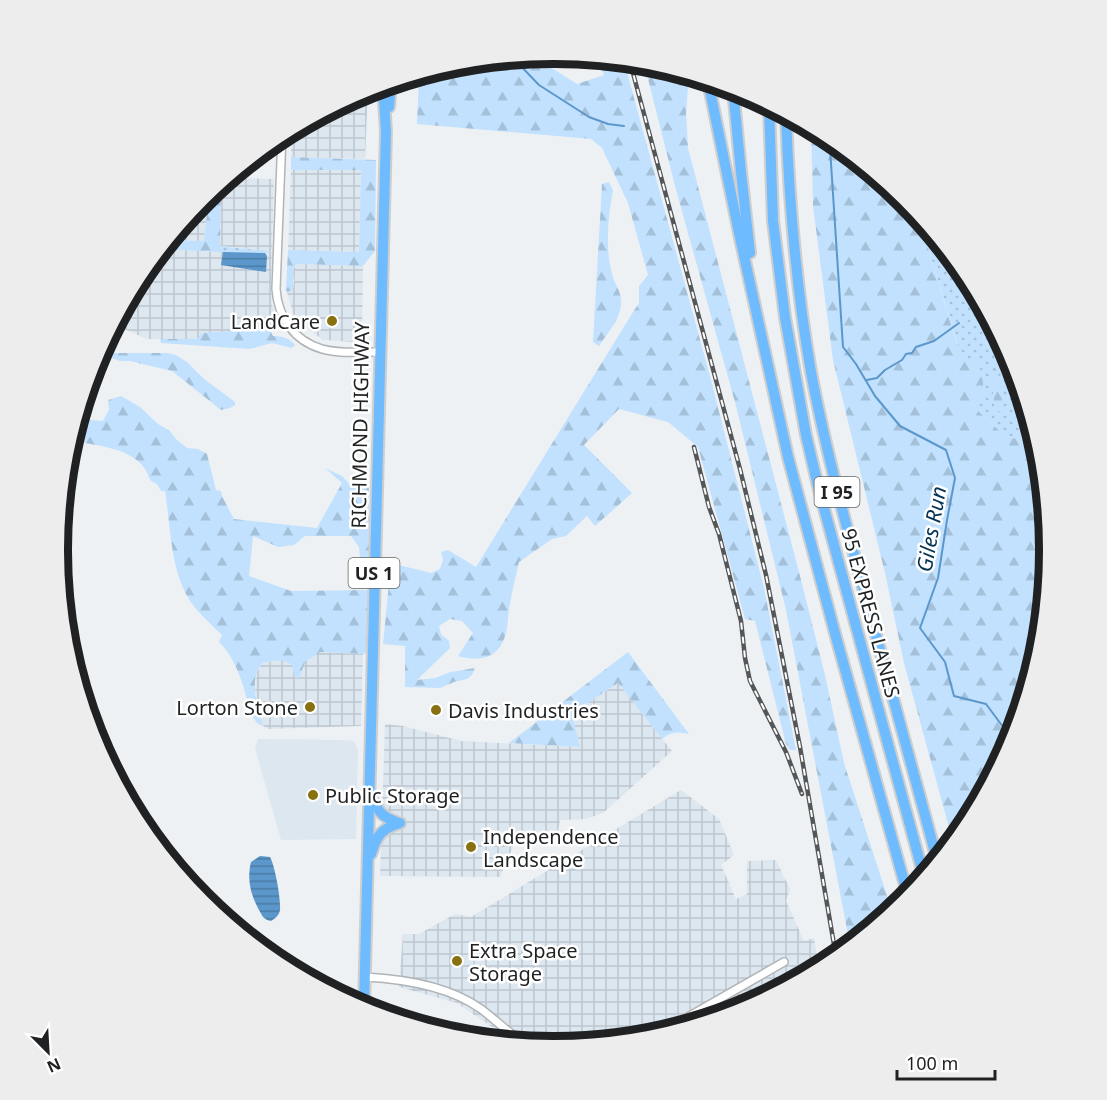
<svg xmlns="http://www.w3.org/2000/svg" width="1107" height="1100" viewBox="0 0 1107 1100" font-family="'Noto Sans',sans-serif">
  <defs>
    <pattern id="industrial-grid" width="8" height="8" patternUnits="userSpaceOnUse" patternTransform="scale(1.5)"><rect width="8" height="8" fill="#dde7f0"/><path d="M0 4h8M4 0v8" fill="none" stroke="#bdc6ce"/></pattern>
    <pattern id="grass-dots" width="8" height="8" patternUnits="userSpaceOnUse" patternTransform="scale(1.5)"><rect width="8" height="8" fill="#c1e1fe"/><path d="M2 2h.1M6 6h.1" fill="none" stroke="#a5c1d9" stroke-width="1.8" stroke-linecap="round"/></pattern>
    <pattern id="forest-firs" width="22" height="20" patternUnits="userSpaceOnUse" patternTransform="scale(1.5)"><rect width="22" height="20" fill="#c1e1fe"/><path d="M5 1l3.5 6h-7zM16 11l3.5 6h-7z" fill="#a5c1d9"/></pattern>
    <pattern id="water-rules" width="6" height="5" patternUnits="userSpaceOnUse" patternTransform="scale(1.5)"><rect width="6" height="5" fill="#5b97ca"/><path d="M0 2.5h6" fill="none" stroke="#4b7ba4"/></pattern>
  </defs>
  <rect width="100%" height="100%" fill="#edf1f4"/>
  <!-- built -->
  <path fill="#dde7f0" d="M258 739 344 740 354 741 358 750 356 839 281 840 255 748Z"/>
  <!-- industrial -->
  <path fill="url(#industrial-grid)" d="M368 90 365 159 291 157V130Z
    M275 140 274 150 255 163H247Z
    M291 170H361L359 252 288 250Z
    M228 178 274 179 271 288 272 305 281 329 256 327 245 330 197 339H147L124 329 115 323 141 274 162 249 223 252 265 253 269 251 220 246 221 184Z
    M209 194 204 241 169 240 203 199Z
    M300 264 363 266 362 336 360 340 356 342 323 340 300 323 293 314 287 292 293 289 294 281 293 272 295 265Z
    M320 652 363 654 361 726 268 729 263 726 257 704 255 688 257 672 262 663Z
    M618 683 672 751 603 813 586 819 560 820 558 832 516 840 500 877 380 876 385 724 403 726 461 741 580 747 572 713Z
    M681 790 719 819 734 855 721 865 736 899 747 894V861L776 860 790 889 786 901 804 941 814 938 819 968 743 1008 650 1037 553 1046 511 1042 495 1029 457 1003 399 987 403 934H419L455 914 471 917Z"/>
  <!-- grass -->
  <path fill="url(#grass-dots)" d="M919 217 966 275 1012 360 1040 454 1042 469 1034 446 1003 434 977 410Z
    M220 246 226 247 271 251 265 253 220 252Z
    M1044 495 1049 550 1044 605 1041 596 1034 540Z"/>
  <!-- forest -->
  <path fill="url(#forest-firs)" d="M533 56 577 84 604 75 599 59 624 61 711 380 764 588 796 750H790L786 744 755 621 745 619 698 447 668 422 619 409 584 445 632 493 595 526 587 516 566 536 552 539 519 562C516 576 512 590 510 604 508 612 508 620 507 628 502 657 483 663 458 656L473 633 462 621 450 619 439 626 441 634 449 641 450 648 417 680 435 678 451 672 475 668 472 675 467 679 454 682 440 688 405 687V646L383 644 391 563 431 573 440 569 443 560 441 552 448 550 476 567 633 312 639 303V286L648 275 628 203 602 148 591 139 417 124 419 75 457 63Z
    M644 63 651 64 689 75 686 113 688 148 800 576 825 675 844 763 892 911 850 945 786 610 736 406 675 186Z
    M811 128 829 138 904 200 919 217 957 345 966 361 972 358 977 359C980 369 985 385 983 395 982 400 979 405 977 410L1003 434 1034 446 1042 469 1044 495 1034 540 1041 596 1044 605 1040 647 1012 740 966 826 953 842 904 663 885 573 833 360 813 206Z
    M291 157 376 160 375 251 363 266 300 264 295 265C292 273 294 281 293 290L287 292 286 290 288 250 359 252 361 170H291Z
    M609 182 613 190C608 217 605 247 612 274 614 284 623 293 621 305 620 319 607 334 599 346L593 342 602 184Z
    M221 184 220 252 162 249 169 240 204 241 209 194Z
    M256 327 269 328 273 336C282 336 290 338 295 345L292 348 272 343 249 349 161 343 160 339H197L202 333 245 330Z
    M114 353H167L176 355 187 362 204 379 235 402V405L230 408 221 410 172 371 130 361H120L106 356Z
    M991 367 995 368 998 372 1004 410 997 412 995 409 990 371Z
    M121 396 140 407 158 424 170 431 176 439 187 448 198 449 207 454 216 490 221 491 222 496 234 519 317 528 342 483 325 468 342 476 351 486 359 484 360 478 366 481 369 489 370 567 361 568 359 547 351 536H305L294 545 278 547 253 536 249 576 291 591 368 590V610L367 653 363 654 320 652 305 662 299 678H295L292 665C282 658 273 661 262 663 260 666 258 669 257 672 251 688 259 711 263 726L257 723 252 716C244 690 239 662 219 642L222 635C211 624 199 614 190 601 170 569 171 528 165 491H161L157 484 151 481C148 476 146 469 142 465 125 446 94 446 71 440L80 410 90 420 103 421 109 410 108 400Z
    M628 652 689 734C676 732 673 731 662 739L618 683 572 713 580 747 509 743Z"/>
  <!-- water -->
  <path fill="url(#water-rules)" d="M223 252 265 253 267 256 266 272 221 265Z
    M981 303 995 328 990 331C981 329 975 317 975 309Z
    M260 856 270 857C275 866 281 899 280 910 279 915 276 918 271 921L267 920 263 917C252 899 246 882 251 862Z"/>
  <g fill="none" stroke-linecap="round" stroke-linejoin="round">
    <!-- stream -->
    <path stroke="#5b97ca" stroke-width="2" d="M497 60 504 62 515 60 539 85 589 117 608 124 624 126
      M830 148 843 347 856 364 875 396 900 426 946 450 955 478 947 520 938 578 920 628 945 662 954 696 986 704 1012 739
      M867 380 877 378 885 370 902 360 906 354 912 353 916 347 934 341 959 323"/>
    <!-- minor casing -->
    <g stroke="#b0b4b7" stroke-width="10">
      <path id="minor" d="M282 135 276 289C278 317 294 341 322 349 340 354 361 352 379 352
        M365 977C403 979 449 986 481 1009 496 1020 509 1034 525 1043
        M660 1033 784 962"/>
    </g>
    <!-- highway casing -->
    <g stroke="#cecece" stroke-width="14">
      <path id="highway" d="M708 81 739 233 788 457 836 637 908 896
        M733 89 741 172 750 253
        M769 106 773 221 785 317 806 435 818 486 924 877
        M389 107 391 83
        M786 115C789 201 796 287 811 372 827 457 850 540 873 624 894 702 916 781 937 860
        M371 796C379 813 382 817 399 823
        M371 854C377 835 381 829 400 823
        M364 1008 386 131 383 86"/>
    </g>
    <!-- minor -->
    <use href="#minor" stroke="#fff" stroke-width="7"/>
    <!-- highway -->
    <use href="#highway" stroke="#6ebcff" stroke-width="10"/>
    <!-- rail casing -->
    <g stroke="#545658" stroke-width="4.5">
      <path id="rail" d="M630 62 740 469 766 575 800 747 836 956
        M694 447 709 507 719 534 741 621 745 658 750 681 786 752 802 794"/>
    </g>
    <!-- rail -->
    <use href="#rail" stroke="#fff" stroke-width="2" stroke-dasharray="7" stroke-linecap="butt"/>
  </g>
  <!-- markers -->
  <g fill="#897011" stroke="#fff" stroke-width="2">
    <circle cx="332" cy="321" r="6"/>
    <circle cx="310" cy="707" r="6"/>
    <circle cx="436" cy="710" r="6"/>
    <circle cx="313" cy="795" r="6"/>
    <circle cx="471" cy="847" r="6"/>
    <circle cx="457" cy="961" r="6"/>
  </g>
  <g text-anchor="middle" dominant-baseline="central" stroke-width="5" stroke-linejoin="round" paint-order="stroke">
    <!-- shield labels -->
    <g fill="#fff" stroke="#626464" stroke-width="1.5">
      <rect x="814.5" y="477" width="45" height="30" rx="4.5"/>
      <rect x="348.5" y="558" width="51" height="30" rx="4.5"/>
    </g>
    <g font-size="18" font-weight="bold" fill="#1f2122">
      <text x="837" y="492">I 95</text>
      <text x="374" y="573">US 1</text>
    </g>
    <!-- poi labels -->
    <g font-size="20" fill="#1f2122" stroke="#fff" text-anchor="start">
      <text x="320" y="321" text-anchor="end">LandCare</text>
      <text x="298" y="707" text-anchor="end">Lorton Stone</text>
      <text x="448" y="710">Davis Industries</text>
      <text x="325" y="795">Public Storage</text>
      <text x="483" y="836">Independence<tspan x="483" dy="23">Landscape</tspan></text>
      <text x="469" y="950">Extra Space<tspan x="469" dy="23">Storage</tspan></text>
    </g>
    <!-- street labels -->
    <g font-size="20" fill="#1f2122" stroke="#fff">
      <text transform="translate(360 425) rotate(-89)">RICHMOND HIGHWAY</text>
      <text transform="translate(871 613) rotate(75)">95 EXPRESS LANES</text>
    </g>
    <!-- water labels -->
    <g font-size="21" font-style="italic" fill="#023355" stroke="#fff">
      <text transform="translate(931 529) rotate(-80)">Giles Run</text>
    </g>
  </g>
  <!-- crop -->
  <path d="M0 0H1107V1100H0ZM553 64H554A485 485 0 0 1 1039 549V551A485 485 0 0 1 554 1036H553A485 485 0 0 1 68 551V549A485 485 0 0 1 553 64Z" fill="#ededed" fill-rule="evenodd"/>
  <path fill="none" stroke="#1f2122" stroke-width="8" d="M553 64H554A485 485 0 0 1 1039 549V551A485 485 0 0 1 554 1036H553A485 485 0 0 1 68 551V549A485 485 0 0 1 553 64Z"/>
  <!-- north arrow -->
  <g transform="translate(48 1052) rotate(156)" stroke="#ffffff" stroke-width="4.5" paint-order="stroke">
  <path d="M0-4.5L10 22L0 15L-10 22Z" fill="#1f2122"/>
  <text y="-9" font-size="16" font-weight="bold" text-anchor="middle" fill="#1f2122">N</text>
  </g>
  <!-- scale -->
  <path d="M897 1070v9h98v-9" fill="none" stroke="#1f2122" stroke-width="3"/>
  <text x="906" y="1070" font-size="18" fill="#1f2122" stroke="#ffffff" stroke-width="4.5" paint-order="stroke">100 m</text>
</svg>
